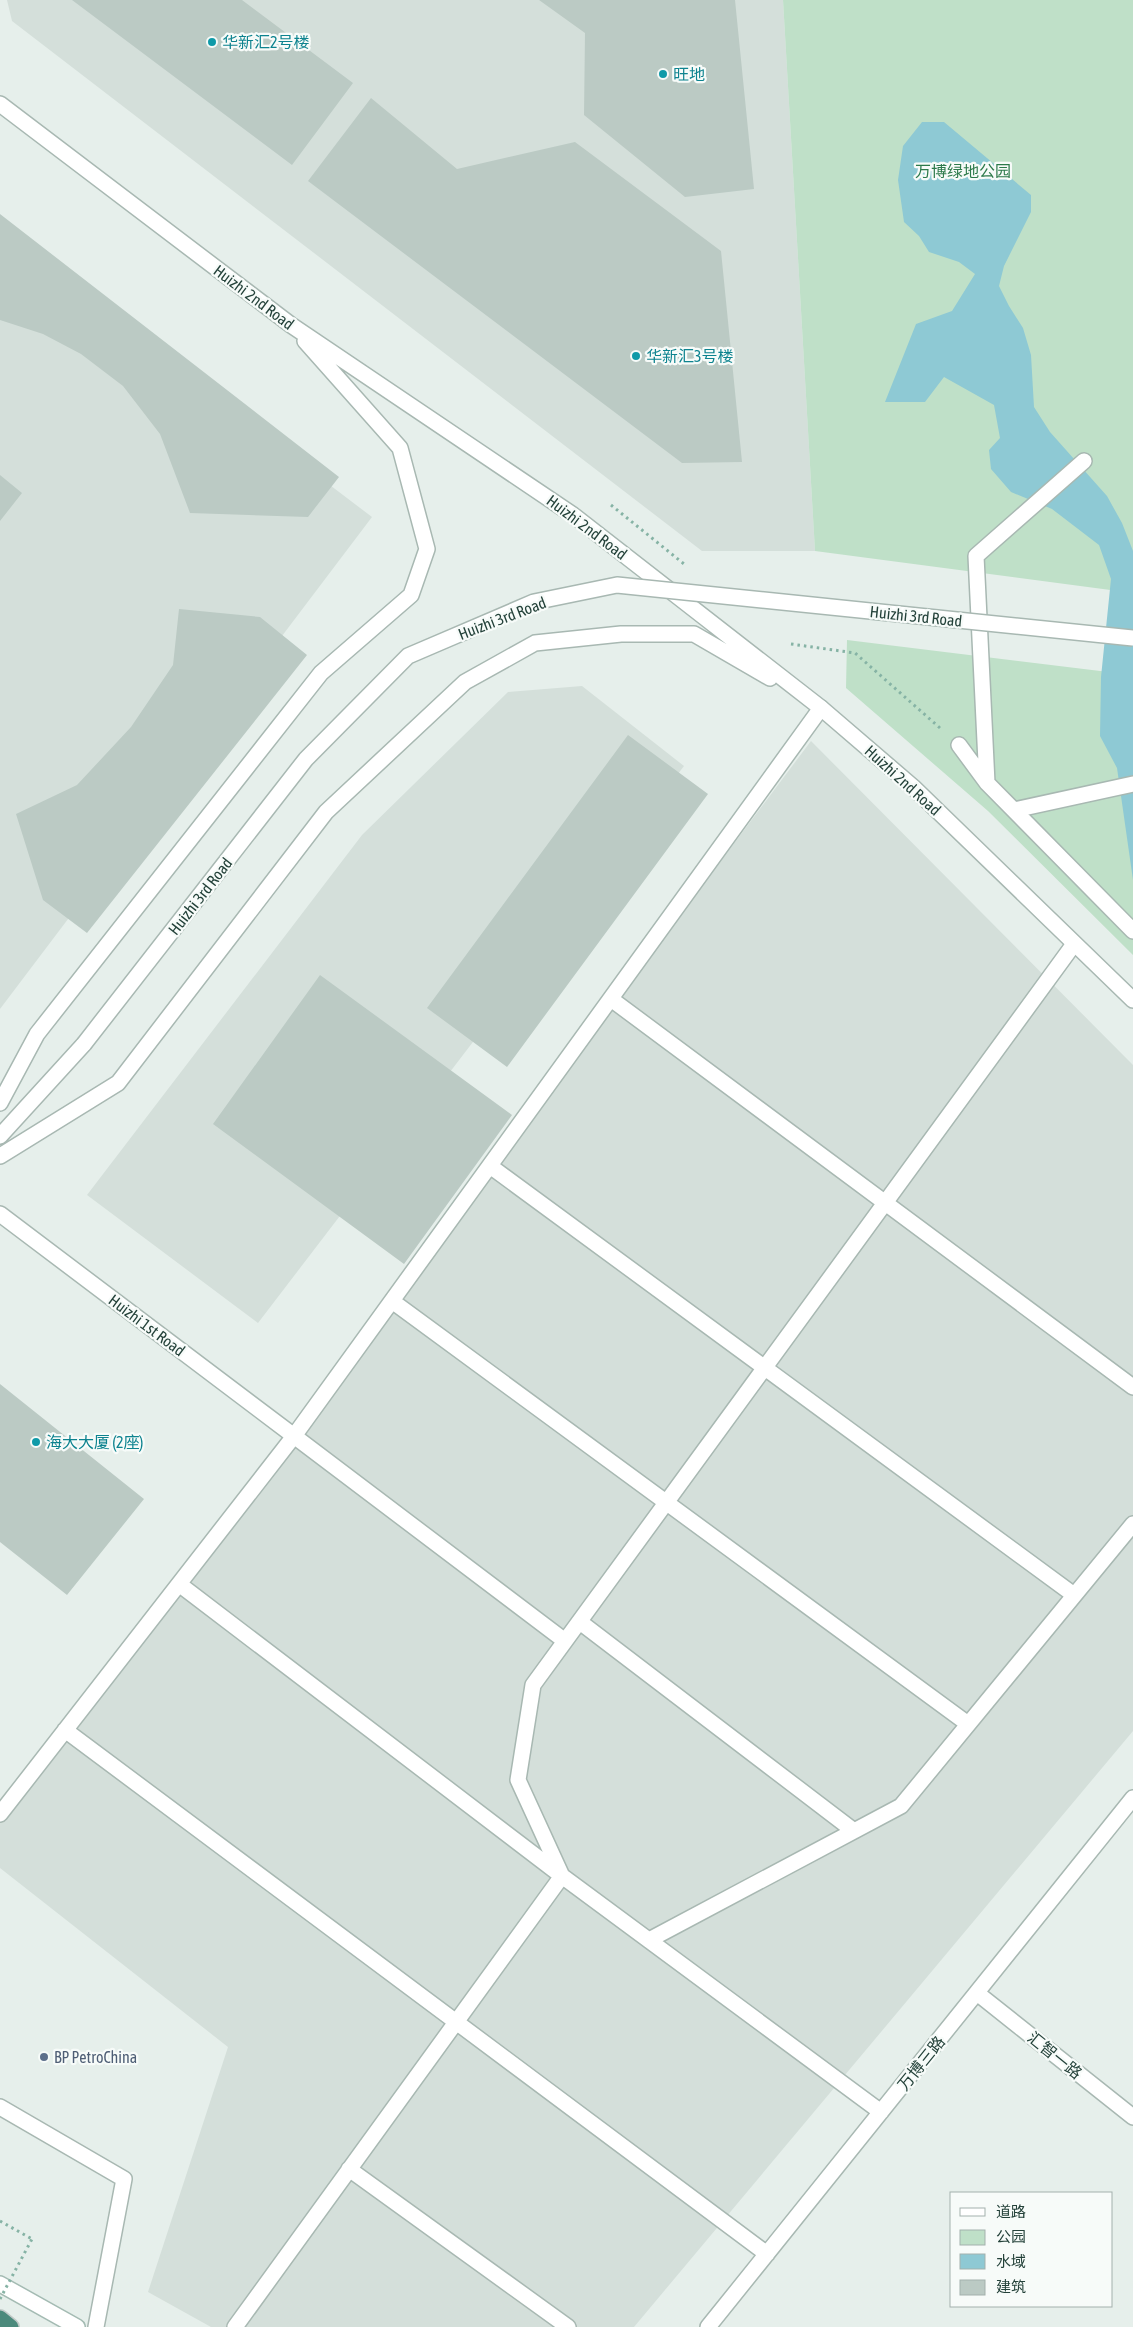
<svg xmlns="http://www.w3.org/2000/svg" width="1133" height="2327" viewBox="0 0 1133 2327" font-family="'Asap Condensed','Noto Sans SC',sans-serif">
  <rect width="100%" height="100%" fill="#e6efeb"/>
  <!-- built -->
  <path fill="#d4dfda" d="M7 0H783L815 551H702L12 21Z
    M0 235 372 517 0 1009Z
    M582 686 684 766 258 1323 87 1195 362 835 508 692Z
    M811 741 1133 1065V1731L634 2327H211L148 2292 228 2047 0 1868V1821Z"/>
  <!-- green -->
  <path fill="#bfe0c8" d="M783 0H1133V593L815 551Z
    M847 640 1133 675V955L988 811 846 688Z"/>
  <!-- water -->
  <path fill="#8ec9d4" d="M922 122H944L1031 195V212L1004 266 999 286 1009 306 1023 328 1031 355 1034 407 1050 432 1107 496 1122 523 1133 551V880L1117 768 1100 736 1101 677 1111 579 1099 545 1052 509 1011 492 991 469 989 450 1000 438 994 405 944 377 925 402H885L916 324 952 311 975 274 959 262 929 252 919 236 904 222 898 180 903 146Z"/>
  <!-- building -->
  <path fill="#bbcac4" d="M72 0H242L353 83 292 165Z
    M539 0H735L754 189 685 197 584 115 585 33Z
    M371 98 457 169 575 142 721 251 742 462 682 463 308 181Z
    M0 214 339 477 308 517 190 513 160 434 123 386 81 354 43 334 0 320Z
    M0 475 22 493 0 521Z
    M179 609 260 617 307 655 87 933 43 900 16 814 77 785 131 727 173 665Z
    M628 735 708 794 507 1067 427 1008Z
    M320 975 512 1115 404 1264 213 1124Z
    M0 1384 144 1499 67 1595 0 1542Z"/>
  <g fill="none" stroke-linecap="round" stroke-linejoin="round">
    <!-- service casing -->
    <g stroke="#a8b8b2" stroke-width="18">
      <path id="service" d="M0 2107 124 2179 96 2327"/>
    </g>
    <!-- pedestrian casing -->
    <g stroke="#a8b8b2" stroke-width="18">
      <path id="pedestrian" d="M959 745 987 783 1133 931
        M987 783 976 556 1084 461
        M1014 810 1133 784"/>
    </g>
    <!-- minor casing -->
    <g stroke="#a8b8b2" stroke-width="18">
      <path id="minor" d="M611 999 1133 1387
        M490 1166 1074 1595
        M392 1301 968 1724
        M294 1436 565 1641
        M179 1584 562 1876 881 2112
        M580 1622 854 1831
        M65 1730 767 2254
        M0 1814 294 1436 821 708
        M562 1876 518 1780 533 1685 1074 944
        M649 1940 901 1806 1133 1524
        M977 1993 1133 2117
        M349 2169 568 2327
        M235 2327 562 1876
        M708 2327 1133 1798"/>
    </g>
    <!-- tertiary casing -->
    <g stroke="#a8b8b2" stroke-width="18">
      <path id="tertiary" d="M0 104 291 325 573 515 821 708 913 787 1133 1000
        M0 1103 37 1034 321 673 411 595 427 549 400 448 305 341
        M0 1136 84 1044
        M0 1156 118 1083 326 812 465 682 535 643 621 634H694L770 678
        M0 1214 294 1436"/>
    </g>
    <!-- secondary casing -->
    <g stroke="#a4bbb3" stroke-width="18">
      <path id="secondary" d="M0 2284 77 2327"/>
    </g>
    <!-- trunk casing -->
    <g stroke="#c2cac8" stroke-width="18">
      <path id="trunk" d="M0 2318 11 2327"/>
    </g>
    <!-- path -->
    <path stroke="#86b3a5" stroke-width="3" stroke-dasharray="2.5 4" stroke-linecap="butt" d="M611 505 684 564
      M791 644 855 653 940 728
      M0 2221 32 2239"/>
    <!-- service -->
    <use href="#service" stroke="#fff" stroke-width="15"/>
    <!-- pedestrian -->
    <use href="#pedestrian" stroke="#fff" stroke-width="15"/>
    <!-- minor -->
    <use href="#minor" stroke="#fff" stroke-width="15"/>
    <!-- tertiary -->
    <use href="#tertiary" stroke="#fff" stroke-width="15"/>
    <!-- secondary -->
    <use href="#secondary" stroke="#fff" stroke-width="15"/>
    <!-- trunk -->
    <use href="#trunk" stroke="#4c8a7c" stroke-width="15"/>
    <!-- tertiary-bridge casing -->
    <g stroke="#a8b8b2" stroke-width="18" stroke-linecap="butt">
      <path id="tertiary-bridge" d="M84 1044 306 759 408 656 534 602 617 585 1133 638"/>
    </g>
    <!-- path-bridge -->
    <path stroke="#86b3a5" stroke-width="3" stroke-dasharray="2.5 4" stroke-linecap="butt" d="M0 2299 32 2239"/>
    <!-- tertiary-bridge -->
    <use href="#tertiary-bridge" stroke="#fff" stroke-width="15"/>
  </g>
  <!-- markers -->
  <g fill="#0f9aa8" stroke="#f7fbf9" stroke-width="2">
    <circle cx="212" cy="42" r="5"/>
    <circle cx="663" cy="74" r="5"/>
    <circle cx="636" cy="356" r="5"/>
    <circle cx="36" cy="1442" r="5"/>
  </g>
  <circle fill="#5c6f8a" stroke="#f7fbf9" stroke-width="2" cx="44" cy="2057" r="5"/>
  <g text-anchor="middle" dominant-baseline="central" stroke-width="4.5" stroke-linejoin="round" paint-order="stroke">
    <!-- culture labels -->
    <g font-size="16" fill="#0d838f" stroke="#f7fbf9" text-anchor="start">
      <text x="222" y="42">华新汇2号楼</text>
      <text x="673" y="74">旺地</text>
      <text x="646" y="356">华新汇3号楼</text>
      <text x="46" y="1442">海大大厦 (2座)</text>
    </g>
    <!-- park labels -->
    <g font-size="16" fill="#2d7a4b" stroke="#f7fbf9">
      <text x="963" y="171">万博绿地公园</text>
    </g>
    <!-- street labels -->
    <g font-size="16" fill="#24423a" stroke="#f7fbf9">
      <text transform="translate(254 297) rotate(37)">Huizhi 2nd Road</text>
      <text transform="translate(587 527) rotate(37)">Huizhi 2nd Road</text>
      <text transform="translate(916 616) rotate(6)">Huizhi 3rd Road</text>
      <text transform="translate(502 618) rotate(-21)">Huizhi 3rd Road</text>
      <text transform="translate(903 780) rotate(42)">Huizhi 2nd Road</text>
      <text transform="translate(200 896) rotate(-52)">Huizhi 3rd Road</text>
      <text transform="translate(147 1325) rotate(37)">Huizhi 1st Road</text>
      <text transform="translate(1055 2055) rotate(39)">汇智一路</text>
      <text transform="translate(921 2063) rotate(-51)">万博三路</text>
    </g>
    <!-- service labels -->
    <g font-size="16" fill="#4e5e75" stroke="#f7fbf9" text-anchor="start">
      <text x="54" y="2057">BP PetroChina</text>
    </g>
  </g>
  <!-- legend -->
  <rect x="950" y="2192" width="162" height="115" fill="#f7fbf9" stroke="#a3b1ad"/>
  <rect x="960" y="2208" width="25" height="8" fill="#ffffff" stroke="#a3b1ad"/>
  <text x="996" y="2217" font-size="15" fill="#24423a">道路</text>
  <rect x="960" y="2230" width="25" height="15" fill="#bfe0c8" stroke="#a3b1ad"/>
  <text x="996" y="2242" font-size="15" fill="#24423a">公园</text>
  <rect x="960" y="2254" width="25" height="15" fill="#8ec9d4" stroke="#a3b1ad"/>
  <text x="996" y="2267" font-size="15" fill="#24423a">水域</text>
  <rect x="960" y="2280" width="25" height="15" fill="#bbcac4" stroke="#a3b1ad"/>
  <text x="996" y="2292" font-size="15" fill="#24423a">建筑</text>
</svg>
